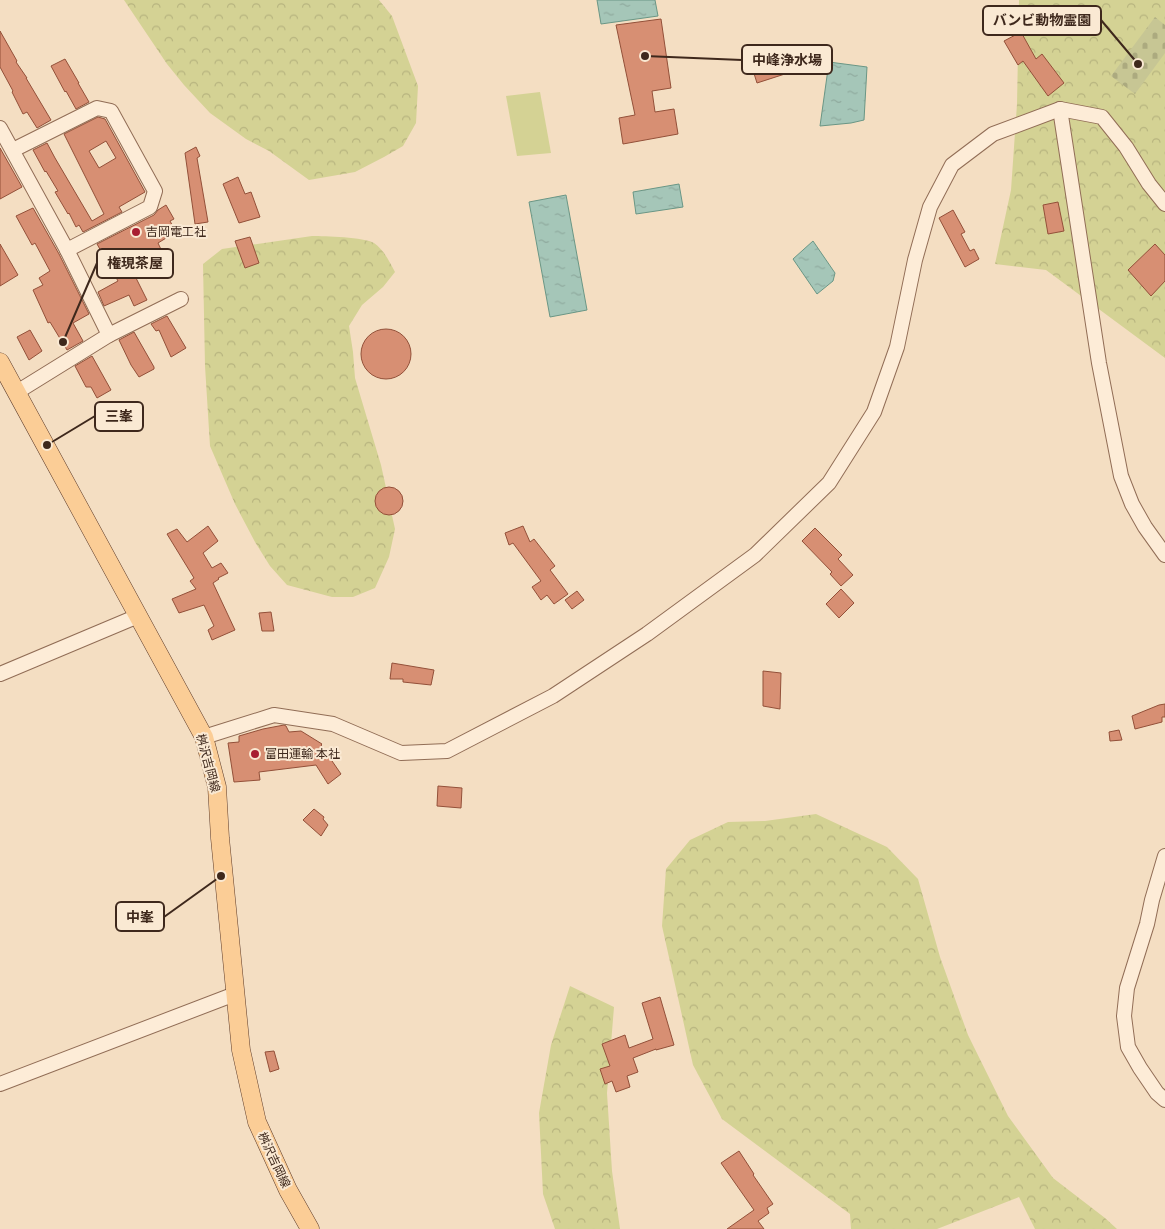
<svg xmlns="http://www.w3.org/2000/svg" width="1165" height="1229" viewBox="0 0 1165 1229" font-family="'PT Serif','Noto Sans JP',serif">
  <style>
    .forest { fill: url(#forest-crowns) }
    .cemetery { fill: url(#cemetery-stones) }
    .pitch { fill: #d4d294 }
    .water { fill: url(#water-ripples); stroke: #6a9685 }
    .building { fill: #d78f73; stroke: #935039; fill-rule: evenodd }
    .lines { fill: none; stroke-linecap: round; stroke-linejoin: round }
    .minor-casing { stroke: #916d56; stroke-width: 16 }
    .major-casing { stroke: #5e3c2b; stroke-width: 19 }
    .minor { stroke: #fdecd7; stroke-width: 14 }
    .major { stroke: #fbcd96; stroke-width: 18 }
    .poi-dot { fill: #a81e32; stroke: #fae9d3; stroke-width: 2 }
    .labels { text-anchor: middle; stroke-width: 4; stroke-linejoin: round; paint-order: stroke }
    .poi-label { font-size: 12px; fill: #3e281c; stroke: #fae9d3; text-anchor: start }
    .street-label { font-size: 12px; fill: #3e281c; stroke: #fae9d3 }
    .leader { fill: none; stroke: #3e281c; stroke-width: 2 }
    .callout-dot { fill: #3e281c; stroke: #fae9d3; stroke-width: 2 }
    .callout { fill: #fae9d3; stroke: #3e281c; stroke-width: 2 }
    .callout-label { font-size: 14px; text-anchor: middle; font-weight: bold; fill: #3e281c }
  </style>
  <defs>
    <pattern id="forest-crowns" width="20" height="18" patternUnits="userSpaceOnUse" patternTransform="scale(1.25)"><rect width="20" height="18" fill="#d4d294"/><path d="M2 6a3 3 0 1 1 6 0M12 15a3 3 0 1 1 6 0" fill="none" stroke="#b7b47f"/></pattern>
    <pattern id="cemetery-stones" width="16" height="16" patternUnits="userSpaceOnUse" patternTransform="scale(1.25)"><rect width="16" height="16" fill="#c7c694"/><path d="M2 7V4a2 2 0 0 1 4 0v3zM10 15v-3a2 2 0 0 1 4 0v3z" fill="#acaa7f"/></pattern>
    <pattern id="water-ripples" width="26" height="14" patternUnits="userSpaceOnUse" patternTransform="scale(1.25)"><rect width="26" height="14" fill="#a5c6b8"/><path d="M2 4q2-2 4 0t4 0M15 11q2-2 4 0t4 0" fill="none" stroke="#8faa9e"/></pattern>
  </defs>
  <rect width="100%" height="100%" fill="#f4dec2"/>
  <g class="forest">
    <path d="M124,0h255l13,16 26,70 -2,37 -13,23 -19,11 -29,15 -46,8 -40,-29 -23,-12 -36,-26 -26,-28 -17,-21z"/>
    <path d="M1019,0h146v358l-119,-88 -51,-6 16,-74 6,-86z"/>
    <path d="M312,236c13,0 52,1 62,7 10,7 15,18 21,29l-12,15 -21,18 -13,21 4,26 2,26 26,87 14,64 -6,28 -14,31 -22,9h-21l-45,-12 -17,-19 -15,-24 -20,-38 -25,-58 -5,-80 -2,-102 19,-15z"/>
    <path d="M816,814l71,33 31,32 22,78 28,78 40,81 45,62 52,40 12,11h-82l-16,-32 -82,32h-86l-1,-15 -128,-95 -29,-54 -31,-139 4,-57 24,-29 38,-18 37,-1z"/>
    <path d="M570,986l44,21 -7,86 5,78 8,58h-65l-12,-35 -4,-81 12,-68z"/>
  </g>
  <path class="cemetery" d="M1155,17l10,8v28l-30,41 -24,-18z"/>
  <path class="pitch" d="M540,92l11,61 -34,3 -11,-60z"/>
  <g class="water">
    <path d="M597,0h58l3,16 -57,8z"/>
    <path d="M829,62l38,5 -3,53 -13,3 -31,3z"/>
    <path d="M679,184l4,23 -47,7 -3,-22z"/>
    <path d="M566,195l21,115 -37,7 -21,-115z"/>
    <path d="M813,241l22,32 -2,8 -16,13 -24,-35z"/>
  </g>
  <g class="building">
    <path d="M661,19l10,69 -19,3 3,21 19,-3 4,25 -55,10 -4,-26 16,-3 -19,-90z"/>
    <path d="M0,31l17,30 -1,1 11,16h-1l25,42 -14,8 -10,-16 -4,2 -11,-22 1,-1 -13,-24z"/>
    <path d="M1021,32l15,27 6,-5 22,29 -16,13 -25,-35 -5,4 -14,-24z"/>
    <path d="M783,51l8,21 -34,11 -6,-19z"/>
    <path d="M65,59l14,24h-1l11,19 -13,7 -10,-18 -1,1 -14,-26z"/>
    <path d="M98,117l7,2 40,73 -26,15 3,5 -39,20 -4,-7 -3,2 -7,-14 -1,1 -13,-22 3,-1 -12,-20 -1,1 -12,-22 14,-7 8,15 37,63 12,-7 -40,-80zM106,141l10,17 -17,10 -10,-17z"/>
    <path d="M196,147l4,9 -3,2 11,64 -13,2 -10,-71z"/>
    <path d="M0,148l22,39 -22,12z"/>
    <path d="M238,177l7,17 6,-2 9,25 -21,6 -16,-39z"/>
    <path d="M1058,202l6,29 -16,3 -5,-29z"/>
    <path d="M166,205l8,14 -4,2 6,11 -18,11 7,15 -31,16 13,26 -13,6 -5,-11 -25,11 -6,-14 20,-11 -21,-37 57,-29 4,-5z"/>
    <path d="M33,208l26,46 30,60 -16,9 10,18 -16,9 -17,-28 -2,1 -15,-33 10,-5 -4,-7 11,-7 -15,-28 -3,2 -16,-29z"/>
    <path d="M953,210l12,22 -4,2 9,17 4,-2 5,10 -14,8 -26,-49z"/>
    <path d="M250,237l9,26 -14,5 -10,-27z"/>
    <path d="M0,244l18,31 -18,11z"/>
    <path d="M1155,244l10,11v26l-14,15 -23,-26z"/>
    <path d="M167,316l19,32 -15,9 -12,-27 -3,1 -5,-7z"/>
    <circle cx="386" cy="354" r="25"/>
    <path d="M30,330l12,21 -13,9 -12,-23z"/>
    <path d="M134,332l20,35v2l-15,8 -8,-12 -12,-25z"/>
    <path d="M92,356l19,34 -14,8 -6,-11h-5l-11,-21z"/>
    <circle cx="389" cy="501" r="14"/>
    <path d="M208,526l10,15 -15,12 9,15 9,-5 7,10 -10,5 1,1 -6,4 22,47 -23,10 -4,-10 6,-4 -10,-21 -25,8 -7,-14 24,-10 -6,-8 4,-3 -27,-44 10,-5 10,13z"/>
    <path d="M523,526l7,16 4,-3 21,27 -5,4 18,24 -14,10 -7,-9 -6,5 -9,-13 9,-6 -28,-38 -4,2 -4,-12z"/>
    <path d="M815,528l27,27 -4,4 15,16 -12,11 -11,-12 2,-2 -30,-31z"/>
    <path d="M841,589l13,14 -15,15 -13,-14z"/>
    <path d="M577,591l7,9 -12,9 -7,-9z"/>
    <path d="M271,612l3,19h-12l-3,-18z"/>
    <path d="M392,663l42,7 -3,15 -28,-3v-3h-13z"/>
    <path d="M763,671l18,2 -1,36 -17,-3z"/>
    <path d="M1165,704v13h-3v5l-27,7 -3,-13 27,-11z"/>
    <path d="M284,725l2,1 3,6 12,-1 21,13 -1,1 20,29 -13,10 -12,-19 -57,7 1,8 -26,2 -6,-39 11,-1v-6l24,-7z"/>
    <path d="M1119,730l3,10 -12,1 -1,-9z"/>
    <path d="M438,786l24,2 -1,20 -24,-2z"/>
    <path d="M314,809l10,8 -1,2 5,6 -7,11 -18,-16z"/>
    <path d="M660,997l14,48 -18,5v-1l-23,9 5,14 -11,4 3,11 -14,5 -4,-11 -7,3 -5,-15 10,-3 -8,-22 23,-9 4,13 24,-9 -11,-36z"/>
    <path d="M274,1051l5,18 -9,3 -5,-20z"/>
    <path d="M739,1151l15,23 -1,1 20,29 -6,4 2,5 -11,8 6,8h-37l27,-19 -33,-47z"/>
  </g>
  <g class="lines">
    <defs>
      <g id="minor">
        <path d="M1060,109l39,254 22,113 11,28 13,23 20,28"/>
        <path d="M0,128l67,122 42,85"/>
        <path d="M13,150l84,-42 14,3 44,80 -5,16 -83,43"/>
        <path d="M17,392l92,-57 72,-36"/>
        <path d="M0,674l138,-58"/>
        <path d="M204,737l70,-22 59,9 68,29 46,-2 106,-55 94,-62 108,-79 74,-72 45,-71 23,-65 18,-87 15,-53 22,-42 41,-31 67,-25 42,8 24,30 23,37 16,20"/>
        <path d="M1165,856l-13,44 -5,24 -20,64 -3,28 4,31 12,21 17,25 8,7"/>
        <path d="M0,1084l235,-90"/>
      </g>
      <path id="major" d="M0,362l204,375 13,50 3,51 21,212 16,72 31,68 22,39"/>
    </defs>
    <use href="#minor" class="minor-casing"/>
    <use href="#major" class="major-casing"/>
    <use href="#minor" class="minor"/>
    <use href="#major" class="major"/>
  </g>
  <g class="poi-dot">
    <circle cx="136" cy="232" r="5"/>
    <circle cx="255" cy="754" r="5"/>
  </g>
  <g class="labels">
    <g class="poi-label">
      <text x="146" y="236">吉岡電工社</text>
      <text x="265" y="758">富田運輸 本社</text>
    </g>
    <g class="street-label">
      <text transform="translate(208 763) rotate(75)" y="4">桝沢吉岡線</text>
      <text transform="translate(274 1160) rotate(65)" y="4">桝沢吉岡線</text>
    </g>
  </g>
  <path class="leader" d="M1138 64L1101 20M645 56L742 60M63 342L97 263M47 445L95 416M221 876L164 917"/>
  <g class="callout-dot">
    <circle cx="1138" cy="64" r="5"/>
    <circle cx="645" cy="56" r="5"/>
    <circle cx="63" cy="342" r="5"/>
    <circle cx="47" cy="445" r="5"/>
    <circle cx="221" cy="876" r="5"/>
  </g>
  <g class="callout">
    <rect x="983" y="6" width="118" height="29" rx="5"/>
    <rect x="742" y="45" width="90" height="29" rx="5"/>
    <rect x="97" y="249" width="76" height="29" rx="5"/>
    <rect x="95" y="402" width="48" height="29" rx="5"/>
    <rect x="116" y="902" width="48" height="29" rx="5"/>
  </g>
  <g class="callout-label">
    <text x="1042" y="25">バンビ動物霊園</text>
    <text x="787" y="65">中峰浄水場</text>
    <text x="135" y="268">権現茶屋</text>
    <text x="119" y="421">三峯</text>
    <text x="140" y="922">中峯</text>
  </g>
</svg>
